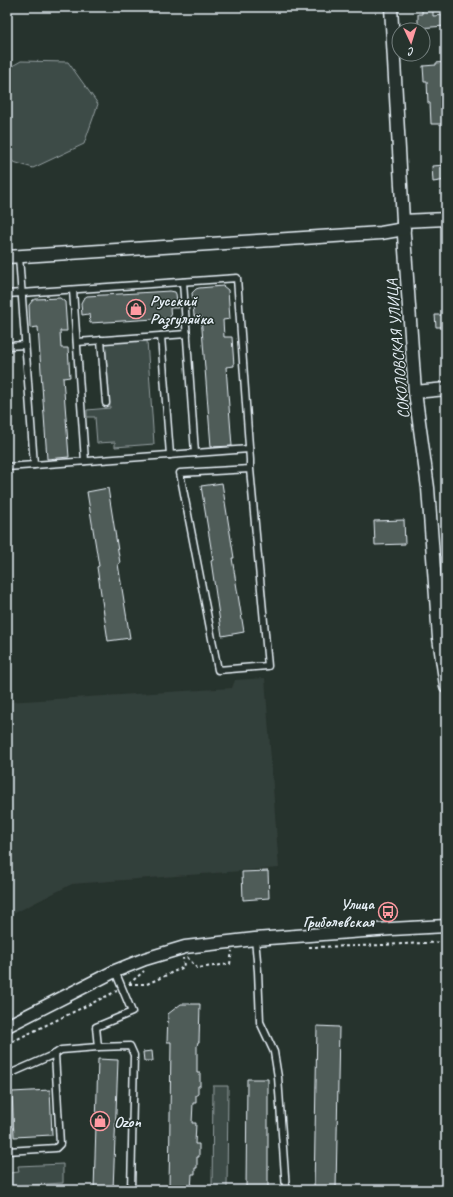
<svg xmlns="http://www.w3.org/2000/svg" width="453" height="1197" viewBox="0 0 453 1197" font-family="Caveat,sans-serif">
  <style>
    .built { fill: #333f3a }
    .green { fill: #3e4b47; stroke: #939ea0 }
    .building { fill: #505c59; stroke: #e8f1f8 }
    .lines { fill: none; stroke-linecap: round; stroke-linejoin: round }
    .service-casing { stroke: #e8f1f8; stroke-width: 9 }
    .minor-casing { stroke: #e8f1f8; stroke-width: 15 }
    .path { stroke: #e8f1f8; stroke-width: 2; stroke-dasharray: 3 3; stroke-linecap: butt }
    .service { stroke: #26332d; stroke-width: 6 }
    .minor { stroke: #26332d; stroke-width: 12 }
    .labels { text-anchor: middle; stroke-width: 3; stroke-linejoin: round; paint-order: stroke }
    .poi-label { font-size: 16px; font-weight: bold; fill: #e8f1f8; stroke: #26332d; text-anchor: start }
    .street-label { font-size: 16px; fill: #e8f1f8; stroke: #26332d }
  </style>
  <rect width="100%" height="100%" fill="#26332d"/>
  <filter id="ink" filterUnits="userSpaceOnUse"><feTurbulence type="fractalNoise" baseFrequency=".025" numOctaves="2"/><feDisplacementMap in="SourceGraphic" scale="8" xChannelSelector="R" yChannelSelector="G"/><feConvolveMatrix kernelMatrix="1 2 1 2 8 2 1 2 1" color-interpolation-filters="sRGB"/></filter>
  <g filter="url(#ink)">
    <path class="built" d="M265,678l14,190 -207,16 -65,33v-215l225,-14 3,-8z"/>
    <g class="green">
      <path d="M21,61l47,1 30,42 -14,40 -51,24 -26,-8v-91z"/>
      <path d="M147,340l7,104 -39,3v-5l-18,1 -2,-26h-8v-7l23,-2 -5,-65z"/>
      <path d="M213,1086h15l-1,104h-15z"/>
      <path d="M63,1164v19l-52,3 -1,-13 9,-1 -1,-6z"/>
    </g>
    <g class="building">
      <path d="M422,8h11v8l13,-1v11l-28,2v-14h4z"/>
      <path d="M446,62v8h-2l1,19h1v13h-3l1,22h-13l-1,-21h-2l-1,-22h-3l-1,-15 13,-1v-2z"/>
      <path d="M446,165v15l-13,2 -1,-16z"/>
      <path d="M223,286l5,4 2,29 -7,1 1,17h8l2,29 -8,1 6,79 -21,1 -10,-131h-7l-2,-23 4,-4 3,-1z"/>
      <path d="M170,291l5,1 1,2 2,14h-8l1,10 -81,5 -1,-9 -7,1 -1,-12 2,-4 4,-3z"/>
      <path d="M60,298l5,4 2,29h-7l1,17h7l2,29 -7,1 6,79 -22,2 -9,-132 -8,1 -1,-23 4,-5 3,-1z"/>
      <path d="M435,315h11v12h-10z"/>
      <path d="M222,483l12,75h-2l12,74 -22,4 -11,-75 2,-1 -12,-74z"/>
      <path d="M108,488l12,75 -2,1 12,74 -22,3 -11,-74 2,-1 -12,-74z"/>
      <path d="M404,520l1,24 -30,1 -1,-24z"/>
      <path d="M268,871l1,27 -26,2 -1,-28z"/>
      <path d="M181,1004h19l-1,38h-1l-1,4v27h3v13h-2v9h-2v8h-3l-1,20h4l-1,21h4v13h-2v11h-2v6h-3l-1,16h-22l2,-148h-4l1,-28z"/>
      <path d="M317,1026l22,1 -3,163h-22z"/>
      <path d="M152,1051l1,10h-9l-1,-9z"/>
      <path d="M98,1059l20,1 -5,130h-19z"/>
      <path d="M247,1079h21v111h-22z"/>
      <path d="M50,1090l2,45 -38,2 -2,-45z"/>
    </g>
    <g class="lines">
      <defs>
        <g id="service">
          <path d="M183,282l12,171"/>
          <path d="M73,290l12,171"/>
          <path d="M7,294l230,-16 13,182v9l18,197 -50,4 -38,-197 70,-4"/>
          <path d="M161,336l9,119"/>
          <path d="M101,340l5,63"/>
          <path d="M77,342l110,-8"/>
          <path d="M7,346l18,-1"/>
          <path d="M34,465l215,-16"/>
          <path d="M7,467l27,-2 -15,-209"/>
          <path d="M255,939l3,32 2,51 14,30 4,25 8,113"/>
          <path d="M115,971l17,41 -36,15 2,20 32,-1 4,9 -3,135"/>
          <path d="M55,1054l6,-4 37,-3"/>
          <path d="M7,1075l48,-21 5,90 -4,4 -49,3"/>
        </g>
        <g id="minor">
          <path d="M391,7l12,214 12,171 13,96 11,150 7,48"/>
          <path d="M403,221l43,-2"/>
          <path d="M7,257l374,-24 23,-4"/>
          <path d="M415,392l31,-3"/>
          <path d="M7,1026l108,-55 30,-12 40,-12 70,-8 136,-10 55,-3"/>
        </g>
      </defs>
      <use href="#service" class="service-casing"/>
      <use href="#minor" class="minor-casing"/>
      <g class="path">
        <path d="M309,947l51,-1 86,-4"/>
        <path d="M187,957l10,11 33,-4 2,-13"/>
        <path d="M129,984l15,-13"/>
        <path d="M129,984h18l37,-17 -1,-9"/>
        <path d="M7,1044l110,-53"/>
      </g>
      <use href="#service" class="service"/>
      <use href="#minor" class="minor"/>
    </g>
  </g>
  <defs>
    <symbol id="shop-ring" viewBox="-11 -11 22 22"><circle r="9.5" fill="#26332d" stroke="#ff9aa2" stroke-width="1.5"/><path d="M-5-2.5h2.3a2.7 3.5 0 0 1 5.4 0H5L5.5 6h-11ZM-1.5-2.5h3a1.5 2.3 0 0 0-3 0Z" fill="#ff9aa2"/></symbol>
    <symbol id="bus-ring" viewBox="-11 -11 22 22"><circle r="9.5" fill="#26332d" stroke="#ff9aa2" stroke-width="1.5"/><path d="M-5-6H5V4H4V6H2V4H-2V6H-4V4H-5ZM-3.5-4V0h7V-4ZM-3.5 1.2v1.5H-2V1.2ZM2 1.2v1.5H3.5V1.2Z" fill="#ff9aa2"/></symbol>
  </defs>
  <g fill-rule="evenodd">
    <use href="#shop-ring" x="125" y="298" width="22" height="22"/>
    <use href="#bus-ring" x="377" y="901" width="22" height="22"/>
    <use href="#shop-ring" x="89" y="1110" width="22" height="22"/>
  </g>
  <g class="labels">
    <g class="poi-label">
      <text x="150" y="306">Русский<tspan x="150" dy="18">Разгуляйка</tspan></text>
      <text x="374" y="909" text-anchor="end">Улица<tspan x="374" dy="18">Гриболевская</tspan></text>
      <text x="114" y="1127">Ozon</text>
    </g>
    <g class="street-label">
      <text transform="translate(397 349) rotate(-95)" y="6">СОКОЛОВСКАЯ УЛИЦА</text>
    </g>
  </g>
  <rect width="453" height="1197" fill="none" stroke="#26332d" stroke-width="24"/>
  <rect x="12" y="12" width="429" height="1173" fill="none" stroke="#e8f1f8" stroke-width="1.5" filter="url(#ink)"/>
  <g transform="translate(411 42) rotate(176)"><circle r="19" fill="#26332d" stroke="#747f7e"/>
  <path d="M0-3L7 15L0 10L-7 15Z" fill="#ff9aa2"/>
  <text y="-6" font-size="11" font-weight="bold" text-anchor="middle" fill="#e8f1f8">С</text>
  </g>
</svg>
